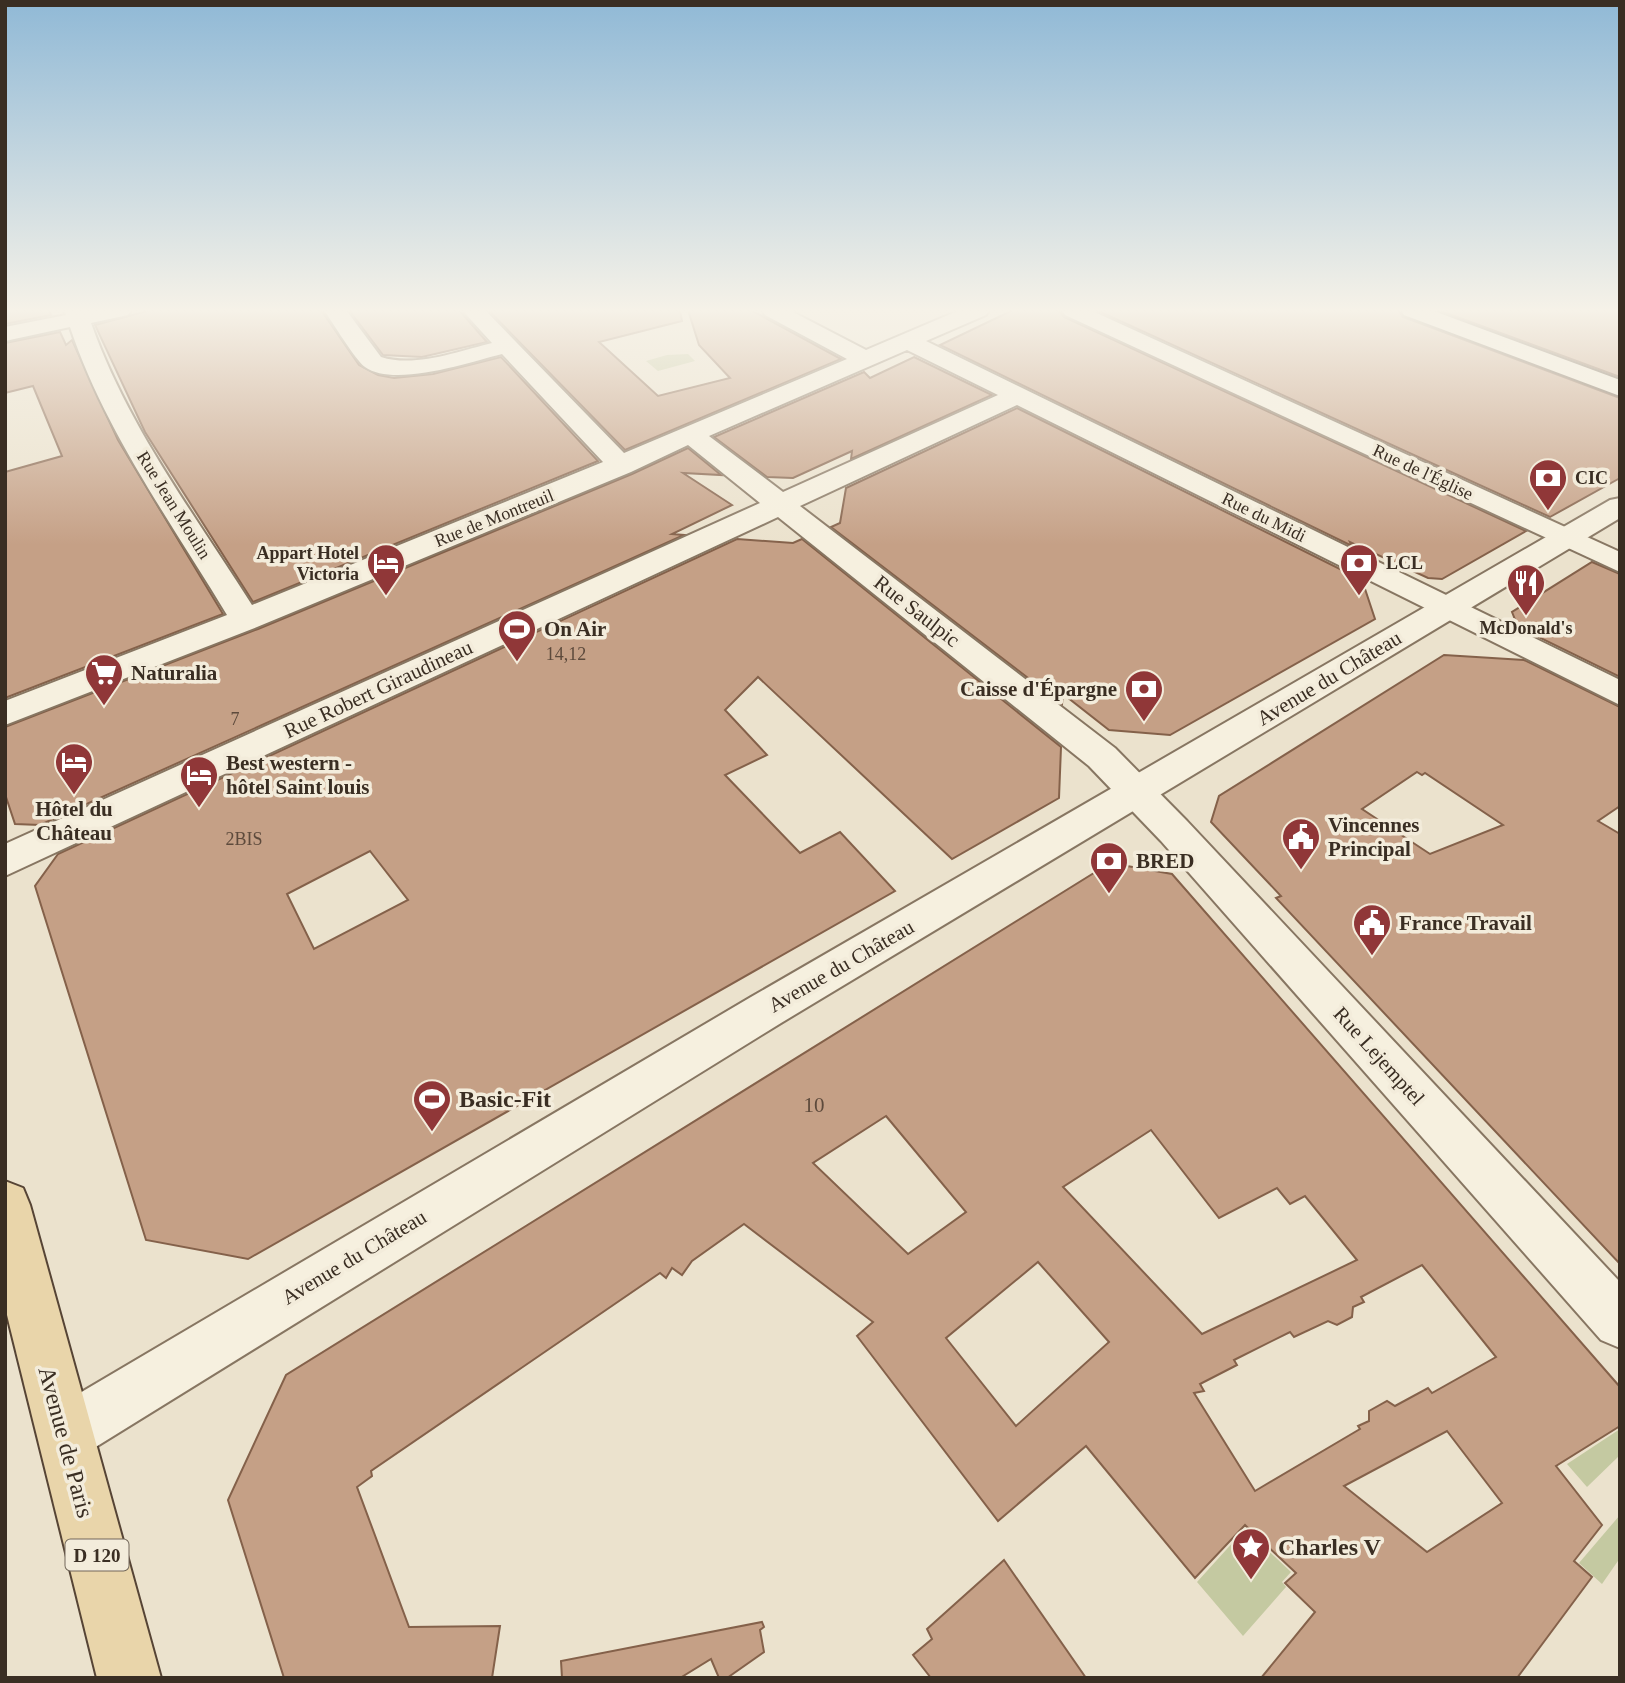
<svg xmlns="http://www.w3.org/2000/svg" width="1625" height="1683" viewBox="0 0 1625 1683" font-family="Georgia,serif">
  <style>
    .green { fill: #c4c9a1 }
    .building { fill: #c5a086; stroke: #84614a; stroke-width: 2; fill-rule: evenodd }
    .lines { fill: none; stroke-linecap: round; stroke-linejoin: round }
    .minor-casing { stroke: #877662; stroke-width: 4 }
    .tertiary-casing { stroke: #877662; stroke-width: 4 }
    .secondary-casing { stroke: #695745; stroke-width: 4 }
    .primary-casing { stroke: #564435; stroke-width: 4 }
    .minor { fill: #f6f0df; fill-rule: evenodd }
    .tertiary { fill: #f6f0df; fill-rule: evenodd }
    .secondary { fill: #f6f0df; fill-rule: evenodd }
    .primary { fill: #e9d5aa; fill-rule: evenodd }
    .labels { text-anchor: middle; stroke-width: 7; stroke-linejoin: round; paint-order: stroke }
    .far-street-label { font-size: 18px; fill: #3a2e23; stroke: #f3ecdb }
    .far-poi-label { font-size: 18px; font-weight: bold; fill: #3a2e23; stroke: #f3ecdb; text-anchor: start }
    .number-label { font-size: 18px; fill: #5d4a3c }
    .shield { fill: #f3ecdb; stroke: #72675a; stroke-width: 2 }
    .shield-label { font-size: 19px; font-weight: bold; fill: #3a2e23 }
    .street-label { font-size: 21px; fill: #3a2e23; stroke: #f3ecdb }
    .poi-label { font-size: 21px; font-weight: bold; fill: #3a2e23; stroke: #f3ecdb; text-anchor: start }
    .near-number-label { font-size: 21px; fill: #5d4a3c }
    .near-poi-label { font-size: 24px; font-weight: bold; fill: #3a2e23; stroke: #f3ecdb; text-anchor: start }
    .near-street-label { font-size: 24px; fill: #3a2e23; stroke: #f3ecdb }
  </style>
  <rect width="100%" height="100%" fill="#ebe2cd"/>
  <g class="green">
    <path d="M688,354l7,7 -37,10 -12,-10 21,-6z"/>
    <path d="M1620,1429v26l-33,32 -20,-23z"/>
    <path d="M1620,1515v43l-18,26 -23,-21z"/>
    <path d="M1245,1529l46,43 -9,10 4,5 -43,49 -46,-54z"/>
  </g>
  <g class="building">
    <path d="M5,310h44l2,5 -46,9z"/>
    <path d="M151,310h170l38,55 19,10 16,3 39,-4 68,-17 97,104 -345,141 -108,-170 -50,-107z"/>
    <path d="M349,310h110l28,32 -65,15 -39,-2z"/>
    <path d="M488,310h192l2,11 -83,21 59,54 72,-18 -31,-33 -11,-35h63l90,49 -216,91z"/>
    <path d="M1013,310h46l5,7 462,214 -84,48 -14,-1 -78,-36 2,4 -412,-201z"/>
    <path d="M1096,310h302l5,7 217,81v80l-70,39z"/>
    <path d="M1438,310h182v67z"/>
    <path d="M60,332l6,13 6,-5 46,100 105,174 -218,84v-226l57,-16 -29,-70 -28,7v-50z"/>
    <path d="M914,357l78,38 -141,64 1,-8 -59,27 -26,-1 -53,-40 150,-65 6,6z"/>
    <path d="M1017,408l345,172 13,39 -205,116 -61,-5 -46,-36 -1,10 -231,-177 9,-4 6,-35z"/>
    <path d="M688,448l33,27 -38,-2 49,32 -60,29 12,1 -644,290 -25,-1 -10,-30v-67l253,-98 374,-155z"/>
    <path d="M737,539l56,4 9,-4 259,208 -2,51 -107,61 -194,-182 -33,33 42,45 -42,20 75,78 40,-21 55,59 -647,368 -102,-19 -111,-354 23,-32zM370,851l38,49 -94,49 -27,-55z"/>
    <path d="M1592,562l28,12v103l-102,-50 -6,-15z"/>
    <path d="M1444,655l80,5 96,47v99l-22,15 22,13v430l-344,-366 5,-2 -70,-74 8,-26zM1417,772l5,3 3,-2 78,52 -73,29 -68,-45z"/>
    <path d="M1110,863l62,11 448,513v39l-64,40 46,59 -28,36 18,16 -75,101h-256l54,-66 -30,-29 11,-10 -51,-48 -50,53 -109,-132 -88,75 -141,-185 16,-14 -129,-98 -52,37 -10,14 -10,-7 -6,10 -6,-5 -289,198 1,5 -15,11 52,140 91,-1 -8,52h-208l-56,-178 58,-125zM886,1116l80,96 -58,42 -95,-91zM1151,1130l68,88 58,-30 13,16 15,-8 52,64 -155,74 -139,-147zM1038,1262l71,80 -93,84 -70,-88zM1422,1265l74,92 -64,36 -4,-5 -33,18 -8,-5 -18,10v10l-11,5 2,3 -105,62 -61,-98 10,-2 -4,-7 37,-19 -3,-5 56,-28 4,5 34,-16 9,4 15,-8 1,-10 11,-5 -3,-5zM1447,1431l55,72 -75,49 -83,-66z"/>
    <path d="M1004,1560l82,118h-155l-18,-23 19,-16 -5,-10z"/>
    <path d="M762,1622l2,5 -4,3 4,22 -37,26h-8l-8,-19 -31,19h-118l-1,-17z"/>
  </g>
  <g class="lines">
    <defs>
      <g id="minor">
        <path d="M64,310h67l-3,5 -37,8c36,102 103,191 161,282l351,-143 -101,-108c-32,8 -108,34 -137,13 -9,-6 -34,-47 -41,-57h22l35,47c34,11 78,-6 111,-14l-30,-33h23l139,143 223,-94 -82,-44 -3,-5h27l77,40 94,-40h29l-3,5 -60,26 694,339v25l-603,-300 -217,101 315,242 72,73 433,461v66l-19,-8 -440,-499 -72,-75 -311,-249 -773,359v-32l755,-341 -72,-58 -57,27 -374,155 -252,98v-24l222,-86c-56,-93 -123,-185 -157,-288l-65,14v-14l61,-12zM907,350l91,45 -215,97 -74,-56z"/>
        <path d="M1062,310h28l530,242v20l-555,-257z"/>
      </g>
      <path id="tertiary" d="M1620,498v20l-839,505 -695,430 -20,8 -20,-8 -8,-20 8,-20 705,-416 859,-497z"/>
      <path id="secondary" d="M1401,310h30l189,70v16l-216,-81z"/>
      <path id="primary" d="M5,1181l18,7 7,17 131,473h-64l-92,-371z"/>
    </defs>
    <use href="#minor" class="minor-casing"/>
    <use href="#tertiary" class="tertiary-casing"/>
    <use href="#secondary" class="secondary-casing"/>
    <use href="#primary" class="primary-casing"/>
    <use href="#minor" class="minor"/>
    <use href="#tertiary" class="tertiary"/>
    <use href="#secondary" class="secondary"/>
    <use href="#primary" class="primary"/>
  </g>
  <linearGradient id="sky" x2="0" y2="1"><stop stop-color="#90b9d6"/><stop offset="0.57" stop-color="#f6f2e8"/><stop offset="1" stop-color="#f6f2e8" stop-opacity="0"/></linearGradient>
  <rect width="1625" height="545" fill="url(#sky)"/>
  <defs>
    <symbol id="bank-pin" viewBox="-11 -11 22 30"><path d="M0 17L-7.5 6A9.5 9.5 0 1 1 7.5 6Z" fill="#903738" stroke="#f3ecdb"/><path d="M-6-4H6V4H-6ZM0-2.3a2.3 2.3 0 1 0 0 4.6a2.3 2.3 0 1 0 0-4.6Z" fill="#fff"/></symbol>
    <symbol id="hotel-pin" viewBox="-11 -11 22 30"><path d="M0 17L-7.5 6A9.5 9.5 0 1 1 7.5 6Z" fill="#903738" stroke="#f3ecdb"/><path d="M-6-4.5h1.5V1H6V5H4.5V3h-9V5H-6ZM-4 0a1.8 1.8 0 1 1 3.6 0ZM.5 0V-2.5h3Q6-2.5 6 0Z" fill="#fff"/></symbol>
    <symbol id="restaurant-pin" viewBox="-11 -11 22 30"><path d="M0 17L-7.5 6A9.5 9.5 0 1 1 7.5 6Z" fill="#903738" stroke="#f3ecdb"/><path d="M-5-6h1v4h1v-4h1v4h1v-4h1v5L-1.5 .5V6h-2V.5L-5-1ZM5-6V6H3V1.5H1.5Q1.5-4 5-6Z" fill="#fff"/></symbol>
    <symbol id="stadium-pin" viewBox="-11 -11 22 30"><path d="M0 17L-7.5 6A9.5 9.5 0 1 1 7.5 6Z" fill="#903738" stroke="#f3ecdb"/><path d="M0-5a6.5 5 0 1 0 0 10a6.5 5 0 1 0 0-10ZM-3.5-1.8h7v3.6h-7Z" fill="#fff"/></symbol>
    <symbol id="supermarket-pin" viewBox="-11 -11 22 30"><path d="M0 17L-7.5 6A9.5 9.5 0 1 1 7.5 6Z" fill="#903738" stroke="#f3ecdb"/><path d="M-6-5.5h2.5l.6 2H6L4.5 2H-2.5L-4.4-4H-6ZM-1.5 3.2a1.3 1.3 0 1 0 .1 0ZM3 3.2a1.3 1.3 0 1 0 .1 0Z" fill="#fff"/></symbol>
    <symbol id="civic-pin" viewBox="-11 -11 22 30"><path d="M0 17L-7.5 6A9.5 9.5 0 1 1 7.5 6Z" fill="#903738" stroke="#f3ecdb"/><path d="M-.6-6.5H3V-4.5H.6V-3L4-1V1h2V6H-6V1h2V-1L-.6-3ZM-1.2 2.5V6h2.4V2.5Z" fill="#fff"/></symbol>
    <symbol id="sight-pin" viewBox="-11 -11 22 30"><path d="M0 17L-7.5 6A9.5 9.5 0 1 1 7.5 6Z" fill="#903738" stroke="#f3ecdb"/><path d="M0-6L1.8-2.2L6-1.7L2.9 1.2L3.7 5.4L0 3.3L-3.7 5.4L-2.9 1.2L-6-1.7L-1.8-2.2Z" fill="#fff"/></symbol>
  </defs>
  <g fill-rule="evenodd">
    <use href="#bank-pin" x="1526" y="456" width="44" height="60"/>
    <use href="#hotel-pin" x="364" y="541" width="44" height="60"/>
    <use href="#bank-pin" x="1337" y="541" width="44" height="60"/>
    <use href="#restaurant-pin" x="1504" y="561" width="44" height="60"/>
    <use href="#stadium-pin" x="495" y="607" width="44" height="60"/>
    <use href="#supermarket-pin" x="82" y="651" width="44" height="60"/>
    <use href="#bank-pin" x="1122" y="667" width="44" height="60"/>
    <use href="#hotel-pin" x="52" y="740" width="44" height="60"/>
    <use href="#hotel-pin" x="177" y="753" width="44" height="60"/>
    <use href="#civic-pin" x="1279" y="815" width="44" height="60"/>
    <use href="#bank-pin" x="1087" y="839" width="44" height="60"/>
    <use href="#civic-pin" x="1350" y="901" width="44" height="60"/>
    <use href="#stadium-pin" x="410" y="1077" width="44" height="60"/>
    <use href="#sight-pin" x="1229" y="1525" width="44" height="60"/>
  </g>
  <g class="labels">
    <g class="far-street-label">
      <text transform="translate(1423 472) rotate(25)" y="6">Rue de l'Église</text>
      <text transform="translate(174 505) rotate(58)" y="6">Rue Jean Moulin</text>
      <text transform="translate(1264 517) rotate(26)" y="6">Rue du Midi</text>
      <text transform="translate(494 518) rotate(-22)" y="6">Rue de Montreuil</text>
    </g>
    <g class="far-poi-label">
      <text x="1575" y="484">CIC</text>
      <text x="359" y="559" text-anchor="end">Appart Hotel<tspan x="359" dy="21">Victoria</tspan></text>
      <text x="1386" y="569">LCL</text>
      <text x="1526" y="634" text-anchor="middle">McDonald's</text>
    </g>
    <g class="number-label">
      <text x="566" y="660">14,12</text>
      <text x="235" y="725">7</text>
      <text x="244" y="845">2BIS</text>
    </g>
    <rect class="shield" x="65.5" y="1539.5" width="63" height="31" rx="5"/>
    <g class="shield-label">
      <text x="97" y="1562">D 120</text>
    </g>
    <g class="street-label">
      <text transform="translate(917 611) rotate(38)" y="7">Rue Saulpic</text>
      <text transform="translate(1329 678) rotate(-31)" y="7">Avenue du Château</text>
      <text transform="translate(378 689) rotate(-25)" y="7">Rue Robert Giraudineau</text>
      <text transform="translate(841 966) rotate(-30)" y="7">Avenue du Château</text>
      <text transform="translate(1379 1056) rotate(48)" y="7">Rue Lejemptel</text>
      <text transform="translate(354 1257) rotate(-31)" y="7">Avenue du Château</text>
    </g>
    <g class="poi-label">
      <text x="544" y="636">On Air</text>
      <text x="131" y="680">Naturalia</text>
      <text x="1117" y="696" text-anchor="end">Caisse d'Épargne</text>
      <text x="226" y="770">Best western -<tspan x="226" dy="24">hôtel Saint louis</tspan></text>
      <text x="74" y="816" text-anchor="middle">Hôtel du<tspan x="74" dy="24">Château</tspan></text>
      <text x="1328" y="832">Vincennes<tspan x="1328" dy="24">Principal</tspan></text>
      <text x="1136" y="868">BRED</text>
      <text x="1399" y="930">France Travail</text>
    </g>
    <g class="near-number-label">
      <text x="814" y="1112">10</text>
    </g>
    <g class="near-poi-label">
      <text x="459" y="1107">Basic-Fit</text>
      <text x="1278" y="1555">Charles V</text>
    </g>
    <g class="near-street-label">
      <text transform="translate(66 1442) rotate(75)" y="8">Avenue de Paris</text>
    </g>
  </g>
  <rect width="1625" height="1683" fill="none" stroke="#3a2e23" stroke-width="14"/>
</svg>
